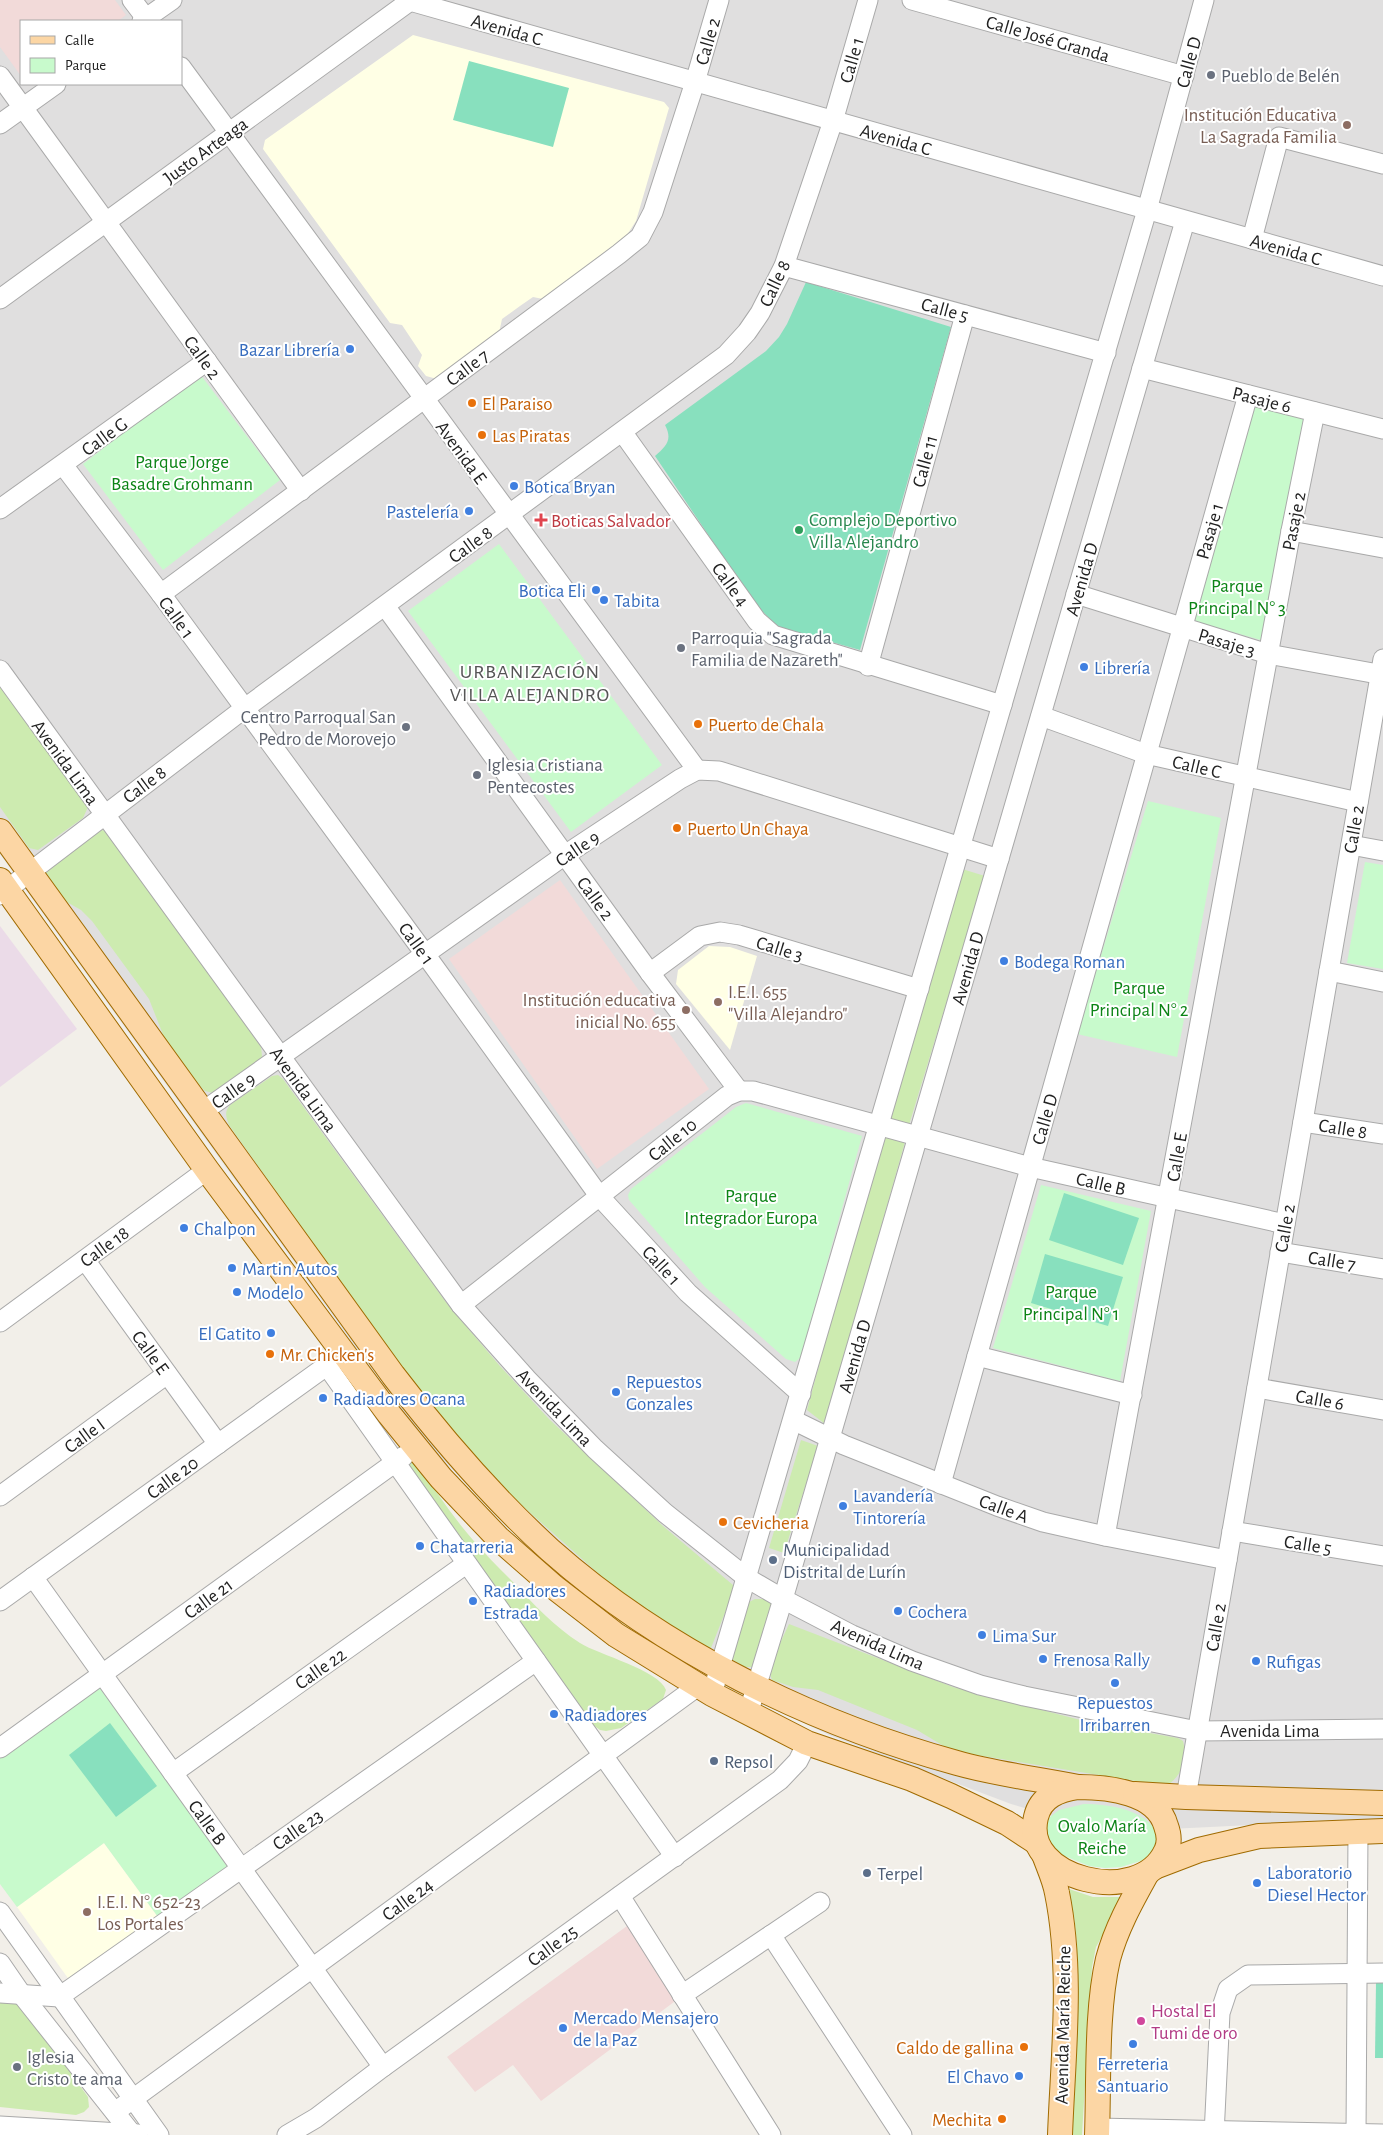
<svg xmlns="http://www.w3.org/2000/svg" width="1383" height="2135" viewBox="0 0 1383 2135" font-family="'Alegreya Sans',sans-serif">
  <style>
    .residential { fill: #e0dfdf; fill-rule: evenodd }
    .commercial { fill: #f2dad9 }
    .industrial { fill: #ebdbe8 }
    .education { fill: #ffffe5 }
    .grass { fill: #cdebb0 }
    .park { fill: #c8facc }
    .pitch { fill: #88e0be }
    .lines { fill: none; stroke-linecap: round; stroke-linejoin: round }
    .minor-casing { stroke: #a9a9a9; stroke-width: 21 }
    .major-casing { stroke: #a06b00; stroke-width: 26 }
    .minor { stroke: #fff; stroke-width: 19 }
    .major { stroke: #fcd6a4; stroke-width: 24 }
    .worship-dot { fill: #6b7280; stroke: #fff; stroke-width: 2 }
    .education-dot { fill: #8d6e63; stroke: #fff; stroke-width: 2 }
    .shop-dot { fill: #3f7fe0; stroke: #fff; stroke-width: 2 }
    .food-dot { fill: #e8710a; stroke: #fff; stroke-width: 2 }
    .health-dot { fill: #e0444e; stroke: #fff; stroke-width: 2 }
    .leisure-dot { fill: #2e9e5b; stroke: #fff; stroke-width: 2 }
    .service-dot { fill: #5c6f8a; stroke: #fff; stroke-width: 2 }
    .hotel-dot { fill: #d1479c; stroke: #fff; stroke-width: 2 }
    .labels { text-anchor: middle; stroke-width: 4; stroke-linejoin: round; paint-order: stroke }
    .street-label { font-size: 19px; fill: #222; stroke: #fff }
    .worship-label { font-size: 19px; fill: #5b616d; stroke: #fff; text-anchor: start }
    .education-label { font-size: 19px; fill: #785e54; stroke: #fff; text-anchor: end }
    .shop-label { font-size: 19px; fill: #366cbe; stroke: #fff; text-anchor: start }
    .food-label { font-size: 19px; fill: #c56008; stroke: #fff; text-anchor: start }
    .park-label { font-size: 19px; fill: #0c8416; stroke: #fff }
    .leisure-label { font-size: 19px; fill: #27864d; stroke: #fff; text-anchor: start }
    .health-label { font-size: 19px; fill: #be3a42; stroke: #fff; text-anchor: start }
    .service-label { font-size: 19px; fill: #4e5e75; stroke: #fff; text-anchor: start }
    .hotel-label { font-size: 19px; fill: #b23c85; stroke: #fff; text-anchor: start }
    .neighbourhood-label { font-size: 20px; letter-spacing: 1px; fill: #555; stroke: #fff }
  </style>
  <rect width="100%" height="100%" fill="#f2efe9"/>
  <path class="residential" d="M0,0h1383v1821l-27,-1 -249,12 -96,-28 -182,-69 -96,-46 -109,-67 -88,-66 -117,-121 -419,-581zM21,21h160v63h-160z"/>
  <g class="commercial">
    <path d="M0,0h115l11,15 -8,6h-97v55l-21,-29z"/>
    <path d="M560,880l149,209 -112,80 -148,-210z"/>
    <path d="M627,1926l51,73 -137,102 -28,-36 -38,27 -28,-35z"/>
  </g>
  <path class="industrial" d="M0,926l77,103 -77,58z"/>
  <g class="education">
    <path d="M413,35l251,67 5,6 -33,113 -13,20 -80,58 -10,-2 -13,9 -18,13 -3,14 -62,46 -11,-3 -8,-10 4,-11 -20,-30 -12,-2 -127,-174 2,-9z"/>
    <path d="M709,946l21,1 27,9 -27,94 -54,-66 2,-14z"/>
    <path d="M104,1843l54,74 -88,64 -53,-74z"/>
  </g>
  <g class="grass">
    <path d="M0,683l88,124 -5,11 -45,32 -9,-2 -29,-41z"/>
    <path d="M99,829l9,3 153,215 1,9 -3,6 -46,31 -8,-2 -5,-5 -36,-49 -15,-38 -57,-78 -11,-11 -16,-9 -19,-28 2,-7z"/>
    <path d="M962,869l23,7 -76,249 -23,-7z"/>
    <path d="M278,1075l5,4 165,226 51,60 50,54 114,107 70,59 1,5 -23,58h-6l-87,-57 -129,-115 -53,-60 -207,-291c-3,-8 -5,-13 1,-20l42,-29z"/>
    <path d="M881,1135l24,7 -80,282 -18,-14z"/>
    <path d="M801,1440l17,6 -34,107 -15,-5z"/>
    <path d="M415,1460c18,27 36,55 58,80 13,15 26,28 40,42 20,22 42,45 67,61 19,12 79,27 86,47l-3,9 -42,29 -15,3 -6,-1 -7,-5 -187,-259z"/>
    <path d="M755,1599h9l8,5 -14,57 -6,6h-7l-12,-7v-5l16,-53z"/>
    <path d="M789,1624l164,63 139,36 86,15 5,3c5,19 -1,35 -17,45l-214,-35 -35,-21 -99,-40 -25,-3 -21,-7 -4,-11z"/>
    <path d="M1066,1888l27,9h28l1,4 -26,46 -4,20 -10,168h-15l10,-192 -3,-27z"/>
    <path d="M0,2002h15l11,8 62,87 1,10 -5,5 -8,3 -76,-8z"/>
  </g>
  <g class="park">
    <path d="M200,374l80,106 -117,90 -80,-106z"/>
    <path d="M1252,402l52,17 -40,222 -70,-20z"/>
    <path d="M499,544l163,221 -91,67 -163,-221z"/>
    <path d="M1148,801l73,17 -44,239 -100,-23z"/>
    <path d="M1365,862l18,3v104l-36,-6z"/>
    <path d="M746,1103l116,33 -61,221 -6,5 -9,-3 -81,-72 -76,-87 -1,-5 3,-6 105,-82z"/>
    <path d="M1041,1185l110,26 -31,170 -127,-33z"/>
    <path d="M97,1684l131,182 -70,51 -54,-74 -87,64 -17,-23v-129z"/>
    <path d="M1084,1804c26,0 68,6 75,36l-12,19 -26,8 -16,1 -16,-2 -29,-12 -10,-9 -5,-18 5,-10 9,-7z"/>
  </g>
  <g class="pitch">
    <path d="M469,61l100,27 -16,59 -100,-27z"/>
    <path d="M806,282l145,45 -91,323 -82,-23 -23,-23 -100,-148c11,-10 18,-16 10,-31l101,-74 13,-14 8,-13z"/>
    <path d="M1064,1193l75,25 -16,47 -74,-25z"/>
    <path d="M1045,1254l78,23 -15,49 -77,-23z"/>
    <path d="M110,1723l47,63 -41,31 -47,-62z"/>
    <path d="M1376,1982h7v76h-8z"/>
  </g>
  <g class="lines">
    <defs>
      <g id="minor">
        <path d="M132,0l16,21"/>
        <path d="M912,0l272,76"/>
        <path d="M410,1l973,275"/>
        <path d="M142,21l30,-21"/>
        <path d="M181,67l516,703"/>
        <path d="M0,76l301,415"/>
        <path d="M0,124l56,-40"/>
        <path d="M1252,239l27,-102 104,27"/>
        <path d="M784,266l322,87"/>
        <path d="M0,299l410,-298"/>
        <path d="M1142,368l241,61"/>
        <path d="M623,433l134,188 16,14 229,70"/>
        <path d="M63,465l98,129 264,360 175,243 88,96 113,101"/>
        <path d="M0,509l207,-148"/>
        <path d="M1291,531l92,17"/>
        <path d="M161,594l458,-340 21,-17 13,-25 42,-130 24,-82"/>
        <path d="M1076,594l192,60 115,21"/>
        <path d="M385,606l265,367 89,118"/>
        <path d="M868,666l97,-351"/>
        <path d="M0,670l461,635 66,74 68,70 70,64 82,65 36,21 69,36 60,26 68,24 44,11 173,35 186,-2"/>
        <path d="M1041,716l105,38 212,48"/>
        <path d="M1351,845l32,6"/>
        <path d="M0,895l245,-187 481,-353 21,-23 13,-19 24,-47 49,-145 35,-121"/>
        <path d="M1329,971l54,11"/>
        <path d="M650,973l50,-37 20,-4 19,3 180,54"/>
        <path d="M202,1112l363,-257 115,-76 17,-9 22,1 280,88"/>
        <path d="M1303,1122l80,12"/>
        <path d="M1280,1252l103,17"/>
        <path d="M85,1260l133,184"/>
        <path d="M461,1305l266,-209 12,-5h14l277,76 255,57"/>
        <path d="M0,1322l207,-152"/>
        <path d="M977,1356l155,39"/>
        <path d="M327,1366l348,491"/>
        <path d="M1257,1388l126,22"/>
        <path d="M793,1420l51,25 153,61 46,16 62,14 122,24"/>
        <path d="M941,1484l307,-1089"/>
        <path d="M0,1496l167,-122"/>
        <path d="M1232,1531l151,25"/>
        <path d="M1105,1536l186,-1005 24,-119"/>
        <path d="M33,1577l350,490"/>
        <path d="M0,1601l336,-242"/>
        <path d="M712,1694l435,-1484 57,-210"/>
        <path d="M748,1714l35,-115 402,-1378"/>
        <path d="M0,1748l404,-292"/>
        <path d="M173,1773l293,-209"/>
        <path d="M1186,1797l197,-1138"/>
        <path d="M620,1896l151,239"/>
        <path d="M0,1912l159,223"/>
        <path d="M771,1935l131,200"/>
        <path d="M0,1963l22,32 110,139"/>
        <path d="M0,1993l59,4 477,-336"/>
        <path d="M682,1995l138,-93"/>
        <path d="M115,2112l583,-426"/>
        <path d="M0,2126l138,8"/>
        <path d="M1097,2128l286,6"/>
        <path d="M287,2135l29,-17 67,-51 397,-287 18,-19 9,-18"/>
        <path d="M1214,2135l6,-122 8,-24 20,-14 135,-2"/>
        <path d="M1356,2135l2,-303"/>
      </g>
      <g id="major">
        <path d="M0,831l393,544c48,63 99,122 157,175 114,101 261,173 407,213 39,11 81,16 121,24"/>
        <path d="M0,880l207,290 182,244 52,64 57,60 56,49 62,48 96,59 95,49 105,36 39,17 56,27 29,19"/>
        <path d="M1078,1787c30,0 79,5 88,39 3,8 4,17 0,25 -26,58 -146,28 -130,-34 5,-21 23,-27 42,-30z"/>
        <path d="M1135,1794l51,3 197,6"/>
        <path d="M1045,1857c4,11 10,24 12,36 16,79 6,163 3,242"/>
        <path d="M1157,1866l42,-16 60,-14 124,-5"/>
        <path d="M1097,2135c2,-55 -1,-124 11,-176 8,-30 23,-57 38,-84"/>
      </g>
    </defs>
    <use href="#minor" class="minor-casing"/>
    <use href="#major" class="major-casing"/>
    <use href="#minor" class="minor"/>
    <use href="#major" class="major"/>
  </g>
  <g class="worship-dot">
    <circle cx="1211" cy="75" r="5"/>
    <circle cx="681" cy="648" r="5"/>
    <circle cx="406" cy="727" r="5"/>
    <circle cx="477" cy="775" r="5"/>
    <circle cx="17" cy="2067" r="5"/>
  </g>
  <g class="education-dot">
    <circle cx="1347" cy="125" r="5"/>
    <circle cx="718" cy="1002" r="5"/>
    <circle cx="686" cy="1010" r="5"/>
    <circle cx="87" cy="1912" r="5"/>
  </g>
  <g class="shop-dot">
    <circle cx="350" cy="349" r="5"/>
    <circle cx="514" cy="486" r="5"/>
    <circle cx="469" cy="511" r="5"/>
    <circle cx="596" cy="590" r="5"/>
    <circle cx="604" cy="600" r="5"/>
    <circle cx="1084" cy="667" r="5"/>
    <circle cx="1004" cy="961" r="5"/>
    <circle cx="184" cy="1228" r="5"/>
    <circle cx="232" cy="1268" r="5"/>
    <circle cx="237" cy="1292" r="5"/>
    <circle cx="271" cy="1333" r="5"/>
    <circle cx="616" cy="1392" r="5"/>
    <circle cx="323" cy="1398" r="5"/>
    <circle cx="843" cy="1506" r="5"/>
    <circle cx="420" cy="1546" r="5"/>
    <circle cx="473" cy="1601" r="5"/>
    <circle cx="898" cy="1611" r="5"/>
    <circle cx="982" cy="1635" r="5"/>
    <circle cx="1043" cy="1659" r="5"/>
    <circle cx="1256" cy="1661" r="5"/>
    <circle cx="1115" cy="1683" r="5"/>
    <circle cx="554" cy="1714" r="5"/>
    <circle cx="1257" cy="1883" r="5"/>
    <circle cx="563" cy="2028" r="5"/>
    <circle cx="1133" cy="2044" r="5"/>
    <circle cx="1019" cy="2076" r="5"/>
  </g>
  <g class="food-dot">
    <circle cx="472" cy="403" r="5"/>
    <circle cx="482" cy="435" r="5"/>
    <circle cx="698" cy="724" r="5"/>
    <circle cx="677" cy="828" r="5"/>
    <circle cx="270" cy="1354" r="5"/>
    <circle cx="723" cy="1522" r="5"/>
    <circle cx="1024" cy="2047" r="5"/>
    <circle cx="1002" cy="2119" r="5"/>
  </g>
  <path class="health-dot" d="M538.5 512.5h5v5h5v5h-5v5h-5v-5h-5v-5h5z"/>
  <circle class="leisure-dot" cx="799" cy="530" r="5"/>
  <g class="service-dot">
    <circle cx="773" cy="1560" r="5"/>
    <circle cx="714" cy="1761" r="5"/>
    <circle cx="867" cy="1873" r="5"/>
  </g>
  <circle class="hotel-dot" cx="1141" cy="2021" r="5"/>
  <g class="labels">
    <g class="street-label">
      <text transform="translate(507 29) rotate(16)" y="7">Avenida C</text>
      <text transform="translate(1048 38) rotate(16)" y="7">Calle José Granda</text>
      <text transform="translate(707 41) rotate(-74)" y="7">Calle 2</text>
      <text transform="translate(851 60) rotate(-74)" y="7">Calle 1</text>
      <text transform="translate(1188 62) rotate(-75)" y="7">Calle D</text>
      <text transform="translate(896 139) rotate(16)" y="7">Avenida C</text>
      <text transform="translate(205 150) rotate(-36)" y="7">Justo Arteaga</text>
      <text transform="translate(1286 249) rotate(16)" y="7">Avenida C</text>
      <text transform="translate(774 283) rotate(-65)" y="7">Calle 8</text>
      <text transform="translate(945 309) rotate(15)" y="7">Calle 5</text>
      <text transform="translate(203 357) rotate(54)" y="7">Calle 2</text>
      <text transform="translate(467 367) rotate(-37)" y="7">Calle 7</text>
      <text transform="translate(1262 399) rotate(14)" y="7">Pasaje 6</text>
      <text transform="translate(104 436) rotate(-36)" y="7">Calle G</text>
      <text transform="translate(462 452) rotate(54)" y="7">Avenida E</text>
      <text transform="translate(924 461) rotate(-75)" y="7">Calle 11</text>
      <text transform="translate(1293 521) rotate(-79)" y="7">Pasaje 2</text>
      <text transform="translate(1209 531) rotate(-74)" y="7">Pasaje 1</text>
      <text transform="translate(470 544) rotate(-36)" y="7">Calle 8</text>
      <text transform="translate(1081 579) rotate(-74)" y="7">Avenida D</text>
      <text transform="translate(731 584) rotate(54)" y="7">Calle 4</text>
      <text transform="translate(177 617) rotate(54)" y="7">Calle 1</text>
      <text transform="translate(1227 642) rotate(17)" y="7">Pasaje 3</text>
      <text transform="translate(66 762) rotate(54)" y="7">Avenida Lima</text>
      <text transform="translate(1197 766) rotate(13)" y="7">Calle C</text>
      <text transform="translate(144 784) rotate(-37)" y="7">Calle 8</text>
      <text transform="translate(1353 829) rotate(-80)" y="7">Calle 2</text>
      <text transform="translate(577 848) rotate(-34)" y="7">Calle 9</text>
      <text transform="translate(596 898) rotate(54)" y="7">Calle 2</text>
      <text transform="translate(417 943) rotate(54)" y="7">Calle 1</text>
      <text transform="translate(780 948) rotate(17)" y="7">Calle 3</text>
      <text transform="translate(967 968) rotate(-74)" y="7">Avenida D</text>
      <text transform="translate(304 1089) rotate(54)" y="7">Avenida Lima</text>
      <text transform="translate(233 1090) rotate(-35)" y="7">Calle 9</text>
      <text transform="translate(1044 1119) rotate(-74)" y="7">Calle D</text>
      <text transform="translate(1343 1128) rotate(9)" y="7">Calle 8</text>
      <text transform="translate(672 1139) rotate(-39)" y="7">Calle 10</text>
      <text transform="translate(1176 1157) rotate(-80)" y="7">Calle E</text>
      <text transform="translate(1101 1183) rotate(13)" y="7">Calle B</text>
      <text transform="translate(1284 1228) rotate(-80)" y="7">Calle 2</text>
      <text transform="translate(104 1246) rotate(-36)" y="7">Calle 18</text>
      <text transform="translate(1332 1260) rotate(9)" y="7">Calle 7</text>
      <text transform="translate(662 1265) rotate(47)" y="7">Calle 1</text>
      <text transform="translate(151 1352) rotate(54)" y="7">Calle E</text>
      <text transform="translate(854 1356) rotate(-74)" y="7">Avenida D</text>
      <text transform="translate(1320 1399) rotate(10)" y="7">Calle 6</text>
      <text transform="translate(555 1407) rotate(46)" y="7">Avenida Lima</text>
      <text transform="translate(84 1435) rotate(-36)" y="7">Calle I</text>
      <text transform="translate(172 1477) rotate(-36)" y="7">Calle 20</text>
      <text transform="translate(1004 1508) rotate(20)" y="7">Calle A</text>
      <text transform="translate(1308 1544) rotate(9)" y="7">Calle 5</text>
      <text transform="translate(208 1598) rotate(-36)" y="7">Calle 21</text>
      <text transform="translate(1215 1627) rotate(-80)" y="7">Calle 2</text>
      <text transform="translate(878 1644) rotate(24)" y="7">Avenida Lima</text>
      <text transform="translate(320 1668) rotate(-35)" y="7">Calle 22</text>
      <text x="1270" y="1737">Avenida Lima</text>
      <text transform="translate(208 1822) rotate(54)" y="7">Calle B</text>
      <text transform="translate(297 1829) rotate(-35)" y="7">Calle 23</text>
      <text transform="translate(407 1899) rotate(-36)" y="7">Calle 24</text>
      <text transform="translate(552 1945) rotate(-36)" y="7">Calle 25</text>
      <text transform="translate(1062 2025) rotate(-89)" y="7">Avenida María Reiche</text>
    </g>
    <g class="worship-label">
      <text x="1221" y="82">Pueblo de Belén</text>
      <text x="691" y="644">Parroquia "Sagrada<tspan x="691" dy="22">Familia de Nazareth"</tspan></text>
      <text x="396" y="723" text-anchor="end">Centro Parroqual San<tspan x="396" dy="22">Pedro de Morovejo</tspan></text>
      <text x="487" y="771">Iglesia Cristiana<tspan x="487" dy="22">Pentecostes</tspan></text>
      <text x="27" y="2063">Iglesia<tspan x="27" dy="22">Cristo te ama</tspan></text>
    </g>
    <g class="education-label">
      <text x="1337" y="121">Institución Educativa<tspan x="1337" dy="22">La Sagrada Familia</tspan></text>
      <text x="728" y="998" text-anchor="start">I.E.I. 655<tspan x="728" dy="22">"Villa Alejandro"</tspan></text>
      <text x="676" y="1006">Institución educativa<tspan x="676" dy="22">inicial No. 655</tspan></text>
      <text x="97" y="1908" text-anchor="start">I.E.I. N° 652-23<tspan x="97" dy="22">Los Portales</tspan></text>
    </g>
    <g class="shop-label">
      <text x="340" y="356" text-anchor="end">Bazar Librería</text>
      <text x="524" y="493">Botica Bryan</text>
      <text x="459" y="518" text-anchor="end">Pastelería</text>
      <text x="586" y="597" text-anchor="end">Botica Eli</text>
      <text x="614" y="607">Tabita</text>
      <text x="1094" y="674">Librería</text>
      <text x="1014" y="968">Bodega Roman</text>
      <text x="194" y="1235">Chalpon</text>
      <text x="242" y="1275">Martin Autos</text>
      <text x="247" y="1299">Modelo</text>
      <text x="261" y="1340" text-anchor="end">El Gatito</text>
      <text x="626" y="1388">Repuestos<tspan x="626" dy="22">Gonzales</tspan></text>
      <text x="333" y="1405">Radiadores Ocana</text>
      <text x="853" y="1502">Lavandería<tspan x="853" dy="22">Tintorería</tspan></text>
      <text x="430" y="1553">Chatarreria</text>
      <text x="483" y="1597">Radiadores<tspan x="483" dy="22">Estrada</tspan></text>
      <text x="908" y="1618">Cochera</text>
      <text x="992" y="1642">Lima Sur</text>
      <text x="1053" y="1666">Frenosa Rally</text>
      <text x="1266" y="1668">Rufigas</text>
      <text x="1115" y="1709" text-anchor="middle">Repuestos<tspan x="1115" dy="22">Irribarren</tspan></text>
      <text x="564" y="1721">Radiadores</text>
      <text x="1267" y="1879">Laboratorio<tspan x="1267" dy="22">Diesel Hector</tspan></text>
      <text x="573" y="2024">Mercado Mensajero<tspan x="573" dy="22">de la Paz</tspan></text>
      <text x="1133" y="2070" text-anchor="middle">Ferreteria<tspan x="1133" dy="22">Santuario</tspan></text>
      <text x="1009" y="2083" text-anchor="end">El Chavo</text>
    </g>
    <g class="food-label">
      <text x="482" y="410">El Paraiso</text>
      <text x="492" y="442">Las Piratas</text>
      <text x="708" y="731">Puerto de Chala</text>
      <text x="687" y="835">Puerto Un Chaya</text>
      <text x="280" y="1361">Mr. Chicken's</text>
      <text x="733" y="1529">Cevicheria</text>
      <text x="1014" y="2054" text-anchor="end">Caldo de gallina</text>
      <text x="992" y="2126" text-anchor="end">Mechita</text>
    </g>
    <g class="park-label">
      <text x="182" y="468">Parque Jorge<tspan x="182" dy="22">Basadre Grohmann</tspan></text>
      <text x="1237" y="592">Parque<tspan x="1237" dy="22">Principal N° 3</tspan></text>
      <text x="1139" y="994">Parque<tspan x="1139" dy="22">Principal N° 2</tspan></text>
      <text x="751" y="1202">Parque<tspan x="751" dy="22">Integrador Europa</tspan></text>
      <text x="1071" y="1298">Parque<tspan x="1071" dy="22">Principal N° 1</tspan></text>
      <text x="1102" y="1832">Ovalo María<tspan x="1102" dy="22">Reiche</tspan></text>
    </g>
    <g class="leisure-label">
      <text x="809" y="526">Complejo Deportivo<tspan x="809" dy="22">Villa Alejandro</tspan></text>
    </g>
    <g class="health-label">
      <text x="551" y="527">Boticas Salvador</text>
    </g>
    <g class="service-label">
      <text x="783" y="1556">Municipalidad<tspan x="783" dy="22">Distrital de Lurín</tspan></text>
      <text x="724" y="1768">Repsol</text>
      <text x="877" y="1880">Terpel</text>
    </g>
    <g class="hotel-label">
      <text x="1151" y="2017">Hostal El<tspan x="1151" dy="22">Tumi de oro</tspan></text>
    </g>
    <g class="neighbourhood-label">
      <text x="530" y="678">URBANIZACIÓN<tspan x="530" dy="23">VILLA ALEJANDRO</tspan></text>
    </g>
  </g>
  <rect x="20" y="20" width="162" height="65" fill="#ffffff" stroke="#a7a7a7"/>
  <rect x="30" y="36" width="25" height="8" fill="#fcd6a4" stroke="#a7a7a7"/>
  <text x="65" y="45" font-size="15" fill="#222222">Calle</text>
  <rect x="30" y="58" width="25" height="15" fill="#c8facc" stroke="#a7a7a7"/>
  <text x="65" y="70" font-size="15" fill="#222222">Parque</text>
</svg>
